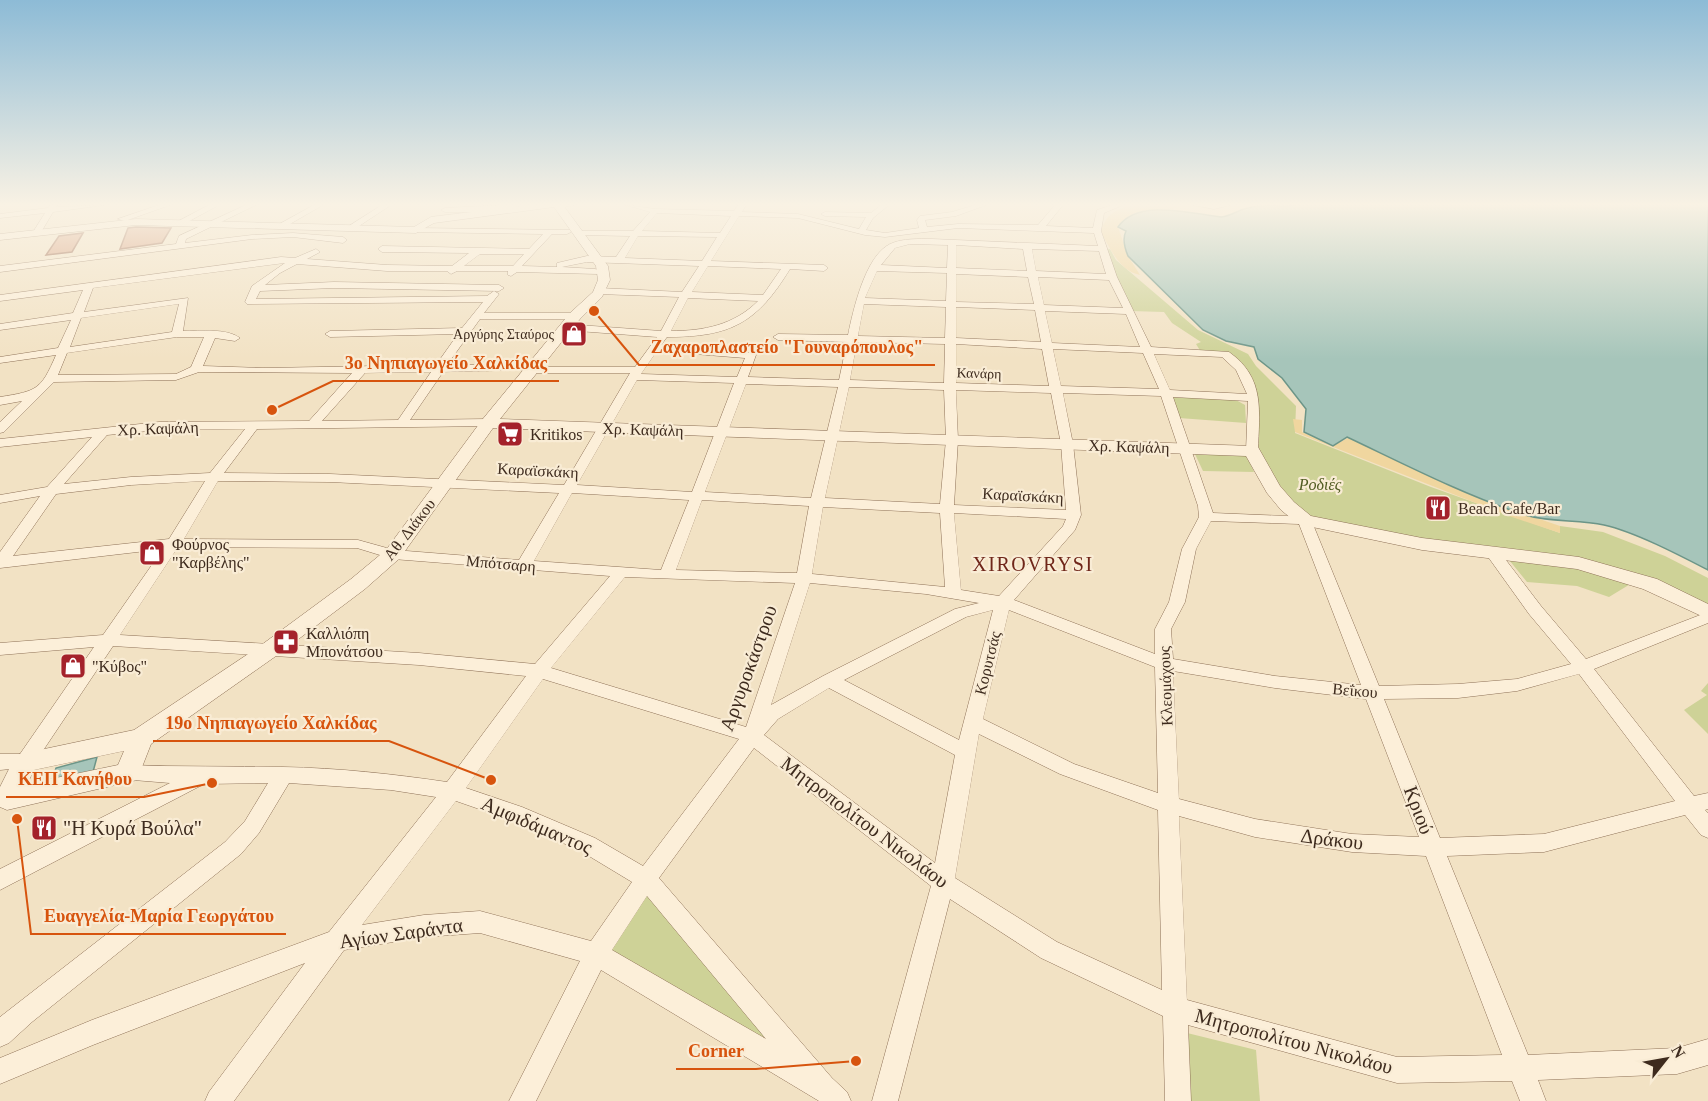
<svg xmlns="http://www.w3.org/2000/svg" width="1708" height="1101" viewBox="0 0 1708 1101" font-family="'Times New Roman',serif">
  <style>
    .green { fill: #ced297 }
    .sand { fill: #f0d69f }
    .water { fill: #a6c5ba; stroke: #6c9588; stroke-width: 1.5 }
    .building { fill: #d49877; stroke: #91583c; stroke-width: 1.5 }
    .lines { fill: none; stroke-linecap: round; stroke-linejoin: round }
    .minor-casing { stroke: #8f7258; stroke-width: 1 }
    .tertiary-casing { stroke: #8f7258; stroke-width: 1 }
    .minor { fill: #fcefd9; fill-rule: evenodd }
    .tertiary { fill: #fcefd9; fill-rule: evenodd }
    .labels { text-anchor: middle; stroke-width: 4.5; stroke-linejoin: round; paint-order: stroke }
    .far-poi-label { font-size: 14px; fill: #3e2b1e; stroke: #f9ecd5; text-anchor: end }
    .far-street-label { font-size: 14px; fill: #3e2b1e; stroke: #f9ecd5 }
    .street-label { font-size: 16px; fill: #3e2b1e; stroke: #f9ecd5 }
    .poi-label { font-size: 16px; fill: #3e2b1e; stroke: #f9ecd5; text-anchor: start }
    .park-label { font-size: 16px; font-style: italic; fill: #515c22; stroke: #f9ecd5 }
    .quarter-label { font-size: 20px; letter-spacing: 1.5px; fill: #6f2619; stroke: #f9ecd5 }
    .near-street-label { font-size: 20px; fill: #3e2b1e; stroke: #f9ecd5 }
    .near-poi-label { font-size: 20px; fill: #3e2b1e; stroke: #f9ecd5; text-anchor: start }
    .leader { fill: none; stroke: #d7540e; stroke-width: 2 }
    .callout-dot { fill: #d7540e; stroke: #f9ecd5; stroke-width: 2 }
    .callout-label { font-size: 18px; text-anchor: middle; font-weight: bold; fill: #d7540e; stroke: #f9ecd5; stroke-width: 4.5; stroke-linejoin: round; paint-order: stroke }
  </style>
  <rect width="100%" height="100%" fill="#f2e2c4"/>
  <g class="green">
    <path d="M1103,249h7l6,11 82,70 50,24 8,12 40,40 -1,27 136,54 129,46v-7l43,6 62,24 43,22v34l-76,-29 -23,14 -32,-11 -50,-4 -22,-27 -200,-35 -53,-69 2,-50 -21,-43 -32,-6 -5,-8 5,-2 -29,-19 -8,-11 -34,-1z"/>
    <path d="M1171,397l65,3 9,5 1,18 -67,-5z"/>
    <path d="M1194,452l53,3 7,17 -51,-1z"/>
    <path d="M1708,683v51l-24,-24 23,-15 -6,-4z"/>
    <path d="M646,879l177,208 -227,-132z"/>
    <path d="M1175,1030l81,20 4,51h-82z"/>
  </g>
  <g class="sand">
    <path d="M1133,205l47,2c-21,5 -47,-2 -62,20l10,29 12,19c-20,-4 -30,-26 -39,-43 4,-17 15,-23 32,-27z"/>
    <path d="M1293,419l9,1v12l31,14 15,-8 132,61 80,27v7l-51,-17 -214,-84z"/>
  </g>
  <g class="water">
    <path d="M1296,205h412v365c-29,-15 -73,-38 -104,-45 -27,-6 -55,-2 -82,-11 -60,-20 -118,-50 -175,-77l-14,9 -29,-14 2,-23 -24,-31 -24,-19 -4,-12 -28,-6 -23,-11 -75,-74c-3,-7 -6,-17 -2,-25l-8,-4c20,-29 74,-13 103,-10 11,-1 16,-7 27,-9 15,-5 32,0 48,-3z"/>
    <path d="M97,757l-4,15 -42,11 5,-15z"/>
  </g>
  <g class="building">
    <path d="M136,227l35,1 -9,15 -42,6 8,-21z"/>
    <path d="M83,233l-11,19 -26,3 13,-19z"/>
  </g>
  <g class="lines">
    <defs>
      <g id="minor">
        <path d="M50,205h8l-2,2 48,-2 -51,7 -13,22h-3l-4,-2 12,-19 -45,5v-4l48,-6z"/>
        <path d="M159,205h11l-45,16 -7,-2z"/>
        <path d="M209,205h10l-37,20 -7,-2z"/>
        <path d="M246,205h10l-70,34 -1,4 67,-8 41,-2 50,4 4,3 -4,3 -50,-6 -41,2 -252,33v-6l176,-22 3,-8z"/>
        <path d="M314,205h9l-40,23 -7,-2z"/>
        <path d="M382,205h9l-38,25 -7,-2z"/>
        <path d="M506,205h22l-47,7h-36l-4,-2 4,-2z"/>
        <path d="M556,205h18l-15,3z"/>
        <path d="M626,205l29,4 79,2 4,-6h8l-4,7 56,2 61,15 7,-12 -41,-1 -4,-2 4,-2 46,1 10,-8h8l-16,13 -7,12 19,3 34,-5 -2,-8 3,-4 32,-4 23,-7h11l-30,11 -31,4 2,7 31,-3 80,1 17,-20h8l-17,21 47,2 4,-18 15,-5h11l-19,8 -3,18 16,46 34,70 78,5c37,26 30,60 29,99l-6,4 -6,-4 2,-50 -75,-4 40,116 97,4 69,169 79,-2 59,-5 54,-15 -42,-50 -43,-60 8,-5 5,2 42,55 45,53 122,-47v11l-114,46 100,127 14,-3v16l-3,1 3,3v25l-7,-3 -16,-20 -141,37 -97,4 81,199 149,-7 31,-9v26l-31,9 -139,6 8,21h-26l-8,-20 -115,2 -209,-58 3,76h-26l-2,-85 -122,-58 -91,-59 -52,202h-26l59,-215 -177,-138 -95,130 173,200 15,14 4,9h-32l-218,-131 -65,131h-27l71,-140 -100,-28 -56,4 -80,13 -110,151h-29l4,-9 96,-129 -212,82 -93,39v-26l92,-38 237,-88 107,-135 -45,-7 -102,-7 -30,50 -18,21 -209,168 -23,21 -9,4v-30l225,-175 20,-21 23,-38 -64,1 -204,106v-21l170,-86 -49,-4 -3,-6 3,-6 7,-2c52,2 104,1 155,2 55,1 110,7 164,15l79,-106 -107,-11 -306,-19 -81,121 -32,3v-16h20l74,-107 -94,8v-12l103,-8 60,-86 -163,19v-16l40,-56 -40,7v-8l47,-8 45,-50 -92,10v-8l159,-17 150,-1 43,-48 -153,-1 -23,8 -122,2 -50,50 -4,1v-11l22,-21 -22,4v-8c37,-6 41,-7 56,-42l-56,8v-6l58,-9 13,-28 -71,10v-6l73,-11 10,-23 -83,11v-6l281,-38 14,1 21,-9 4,3 -13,7 80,6 65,1 17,-13 -87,-1 -4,-3 4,-3 147,3 14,-15 -130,-2 -1,-2 4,-2 154,2 1,2 -4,2h-15l-30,32 35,1v-4l30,-7 29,1 14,-21 -52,-1 -4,-2 4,-2h55l17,-19zM657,213l74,3 -11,17 -78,-2zM739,216l59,2 67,17 20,2 73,-9 136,5 4,13 -166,-7c-13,0 -29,-1 -42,5 -25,12 -37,67 -42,91l-70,-1 -5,3 5,3 69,2 -8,38 -91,-3 8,-22 -1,-2 -94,-8 6,-8c64,0 90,-14 123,-68l34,2 4,-3 -4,-3 -113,-4zM638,236l79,1 -15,24 -77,-3zM910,244l38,1 -1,23 -66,-3 14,-17zM956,245l67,4 4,22 -71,-3zM1032,249l67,2 7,23 -70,-3zM480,254h44l-11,12h-49zM587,262l112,4 -17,26 -83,-4 -5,3 5,3 80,3 -18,34 -96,-7 -5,3 5,3 92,7 -22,30h-96l-5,-3 -87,1 33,-46h95l5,-3 -5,-3h-91l15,-19 -5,-3 -7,5 -231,3 4,-8 74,-3 165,3 5,-3 -5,-3 -165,-3 -69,3 15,-12 17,-9 90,7h60l4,3 6,-3h51v4l3,1 6,-4 81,2v-4l-3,-1 -33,-2zM285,263l-33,23 -7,16 2,2 236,-2 -21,26 -132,3 -5,3 5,3 128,-3 -22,31 -173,3 -60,-2 12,-28 20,3 5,-3c-13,-10 -40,-7 -57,-7l5,-33 -104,14 9,-24zM708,266l73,3 -18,26 -71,-3zM877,271l70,2 -1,28 -81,-3zM956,274l72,3 6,27 -78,-2zM1038,277l71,3 14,28 -79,-3zM688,298l70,3c-24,24 -54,30 -87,30zM179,304l-7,28 -102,15 11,-29zM864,304l82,3 -1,31 -87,-2zM956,307l79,3 6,32 -85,-4zM1045,311l81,3 14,33 -88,-4zM177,337h27l-13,30 -15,7 -118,1 9,-22zM857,342l88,2 -1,39 -94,-3zM956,344l86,5 7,37 -93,-3zM1053,349l90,4 16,36 -98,-3zM657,351l88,7 -8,19 -96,-3zM1154,354l68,3 14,13 11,24 -77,-4zM526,370l5,3h99l-66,112 -234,-11 -106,-1 33,-44 235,-3 2,-3 -6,-4 -78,1 33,-48zM431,372l-33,48 -76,1 43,-48zM637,380l97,3 -42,109 -115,-7zM746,384l92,3 -27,111 -106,-6zM849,387l95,3 2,50 -6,64 -115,-6zM956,390l95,3 10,51 5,66 -112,-5 4,-65zM1063,393l98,3 37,110 1,11 -17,32 -13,53 -14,27v25l-141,-54 61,-70 6,-15 -8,-71zM245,429l-35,44 -79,4 -67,7 43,-49 52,-5zM205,481l-36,58 -156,17 43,-62 75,-9zM218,481l112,1 229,11 -40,67 -125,-10 -36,-10 -174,-1zM572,493l117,7 -28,70 -127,-9zM702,500l107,6 -12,67 -121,-3zM823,507l117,6 5,74 -133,-13zM954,513l112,6 -3,7 -64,70 -38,-6zM1211,521l88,3 62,161 -86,-9 -102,-17 -2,-30 14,-27 11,-53zM178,547l179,1 36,11 217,17 -75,88 -116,-11 -299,-18zM625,577l170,6 -49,144 -195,-59zM810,583l116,11 53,9 -24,6 -132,67 -52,29zM993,610l-34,130 -115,-60 122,-63zM1009,610l146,57 3,126 -84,-29 -91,-45zM1173,671l102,17 91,11 53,138 -67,-3 -97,-15 -76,-20zM1579,674l96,127 -131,33 -104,4 -56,-139 74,-1 59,-7zM543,679l196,60 -96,127 -48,-28 -73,-31 -56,-19zM829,688l126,67 -20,108 -171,-128 14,-16zM979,734l81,40 98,36 4,180 -105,-48 -102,-64zM456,801l52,18 71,31 53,32 -41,59 -111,-30 -56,4 -62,10zM1179,816l76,21 97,15 74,4 76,199 -105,2 -210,-57zM647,896l119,143 -154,-89z"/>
        <path d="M1193,205h38l-17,4z"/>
      </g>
      <path id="tertiary" d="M529,205h34l45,61 2,14 -8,17 -22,22 -80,100 752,27 6,1 22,39 14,16 17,14 111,22 157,19 78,22 51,25v15l-65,-30 -66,-20 -155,-19 -124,-26 -17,-14 -14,-17 -21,-37 -753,-28 -93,130 -35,31 -89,67 -125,88 -14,36 -130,30 -7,-3v-20l16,-32 118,-25 126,-84 91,-67 35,-29 96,-130 88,-107 23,-21 5,-12 -2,-14 -42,-59 -120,16 -18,10 -280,-8 -136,15v-6l136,-15 278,8 17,-10zM124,751l-6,14 -91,19 7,-14z"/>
    </defs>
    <use href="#minor" class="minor-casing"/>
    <use href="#tertiary" class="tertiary-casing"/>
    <use href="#minor" class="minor"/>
    <use href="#tertiary" class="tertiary"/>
  </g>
  <linearGradient id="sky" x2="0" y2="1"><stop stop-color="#8dbbd6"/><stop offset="0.57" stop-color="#f9f2e4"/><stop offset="1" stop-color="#f9f2e4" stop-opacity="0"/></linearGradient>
  <rect width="1708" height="359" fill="url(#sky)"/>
  <defs>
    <symbol id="shop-square" viewBox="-11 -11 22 22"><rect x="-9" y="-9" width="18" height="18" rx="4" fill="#a4222b" stroke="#f9ecd5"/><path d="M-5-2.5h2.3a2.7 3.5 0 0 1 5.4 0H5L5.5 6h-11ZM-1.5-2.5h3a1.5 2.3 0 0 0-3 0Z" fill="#fff"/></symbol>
    <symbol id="supermarket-square" viewBox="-11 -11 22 22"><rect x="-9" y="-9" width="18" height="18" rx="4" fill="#a4222b" stroke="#f9ecd5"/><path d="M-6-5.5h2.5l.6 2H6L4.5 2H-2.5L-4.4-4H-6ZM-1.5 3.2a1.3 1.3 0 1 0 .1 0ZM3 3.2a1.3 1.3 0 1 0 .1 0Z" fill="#fff"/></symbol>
    <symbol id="restaurant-square" viewBox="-11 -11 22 22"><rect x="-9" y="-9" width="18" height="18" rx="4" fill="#a4222b" stroke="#f9ecd5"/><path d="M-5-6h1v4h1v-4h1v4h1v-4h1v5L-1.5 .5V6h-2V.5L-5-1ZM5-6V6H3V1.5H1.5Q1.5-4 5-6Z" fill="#fff"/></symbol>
    <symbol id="pharmacy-square" viewBox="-11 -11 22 22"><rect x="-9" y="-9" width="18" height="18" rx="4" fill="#a4222b" stroke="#f9ecd5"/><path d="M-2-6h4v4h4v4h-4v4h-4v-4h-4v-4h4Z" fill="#fff"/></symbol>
  </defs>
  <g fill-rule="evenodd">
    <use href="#shop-square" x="559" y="319" width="30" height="30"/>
    <use href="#supermarket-square" x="495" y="419" width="30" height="30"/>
    <use href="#restaurant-square" x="1423" y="493" width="30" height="30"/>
    <use href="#shop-square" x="137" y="538" width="30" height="30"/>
    <use href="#pharmacy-square" x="271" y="627" width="30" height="30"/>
    <use href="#shop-square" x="58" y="651" width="30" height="30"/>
    <use href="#restaurant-square" x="29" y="813" width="30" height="30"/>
  </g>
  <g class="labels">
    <g class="far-poi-label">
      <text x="554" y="339">Αργύρης Σταύρος</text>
    </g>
    <g class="far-street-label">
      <text transform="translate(979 373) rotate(2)" y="5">Κανάρη</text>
    </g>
    <g class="street-label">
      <text transform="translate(158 428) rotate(-2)" y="6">Χρ. Καψάλη</text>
      <text transform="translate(643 429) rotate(2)" y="6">Χρ. Καψάλη</text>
      <text transform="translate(1129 446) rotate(2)" y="6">Χρ. Καψάλη</text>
      <text transform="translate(538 470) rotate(3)" y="6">Καραϊσκάκη</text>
      <text transform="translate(1023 495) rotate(3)" y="6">Καραϊσκάκη</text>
      <text transform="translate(409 529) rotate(-52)" y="6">Αθ. Διάκου</text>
      <text transform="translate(501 563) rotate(5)" y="6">Μπότσαρη</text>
      <text transform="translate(987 663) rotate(-76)" y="6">Κορυτσάς</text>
      <text transform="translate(1165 686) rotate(-92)" y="6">Κλεομάχους</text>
      <text transform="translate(1355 690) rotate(5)" y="6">Βεΐκου</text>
    </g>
    <g class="poi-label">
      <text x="530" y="440">Kritikos</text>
      <text x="1458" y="514">Beach Cafe/Bar</text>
      <text x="172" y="550">Φούρνος<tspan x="172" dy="18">"Καρβέλης"</tspan></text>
      <text x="306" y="639">Καλλιόπη<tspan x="306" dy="18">Μπονάτσου</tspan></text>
      <text x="92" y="672">"Κύβος"</text>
    </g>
    <g class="park-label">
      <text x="1320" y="490">Ροδιές</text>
    </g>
    <g class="quarter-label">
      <text x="1033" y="571">XIROVRYSI</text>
    </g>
    <g class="near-street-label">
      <text transform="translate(748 668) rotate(-70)" y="7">Αργυροκάστρου</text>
      <text transform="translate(1419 810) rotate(69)" y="7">Κριού</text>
      <text transform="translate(865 822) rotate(37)" y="7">Μητροπολίτου Νικολάου</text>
      <text transform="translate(537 825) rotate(23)" y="7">Αμφιδάμαντος</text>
      <text transform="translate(1332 839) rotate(7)" y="7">Δράκου</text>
      <text transform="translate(401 933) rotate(-8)" y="7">Αγίων Σαράντα</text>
      <text transform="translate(1294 1041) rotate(15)" y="7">Μητροπολίτου Νικολάου</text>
    </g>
    <g class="near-poi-label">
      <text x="63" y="835">"Η Κυρά Βούλα"</text>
    </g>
  </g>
  <path class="leader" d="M594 311L639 365H935M272 410L333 381H559M491 780L389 741H153M212 783L144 797H6M17 819L31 934H286M856 1061L756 1069H676"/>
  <g class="callout-dot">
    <circle cx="594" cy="311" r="6"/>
    <circle cx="272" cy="410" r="6"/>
    <circle cx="491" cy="780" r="6"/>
    <circle cx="212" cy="783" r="6"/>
    <circle cx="17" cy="819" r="6"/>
    <circle cx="856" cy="1061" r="6"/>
  </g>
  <g class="callout-label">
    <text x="787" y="353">Ζαχαροπλαστείο "Γουναρόπουλος"</text>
    <text x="446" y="369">3ο Νηπιαγωγείο Χαλκίδας</text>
    <text x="271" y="729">19ο Νηπιαγωγείο Χαλκίδας</text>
    <text x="75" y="785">ΚΕΠ Κανήθου</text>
    <text x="159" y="922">Ευαγγελία-Μαρία Γεωργάτου</text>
    <text x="716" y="1057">Corner</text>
  </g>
  <g transform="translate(1666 1059) rotate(59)" stroke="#f9ecd5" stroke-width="4.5" paint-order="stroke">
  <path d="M0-4.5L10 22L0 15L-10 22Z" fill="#3e2b1e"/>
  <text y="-9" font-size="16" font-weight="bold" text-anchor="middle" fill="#3e2b1e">N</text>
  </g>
</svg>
